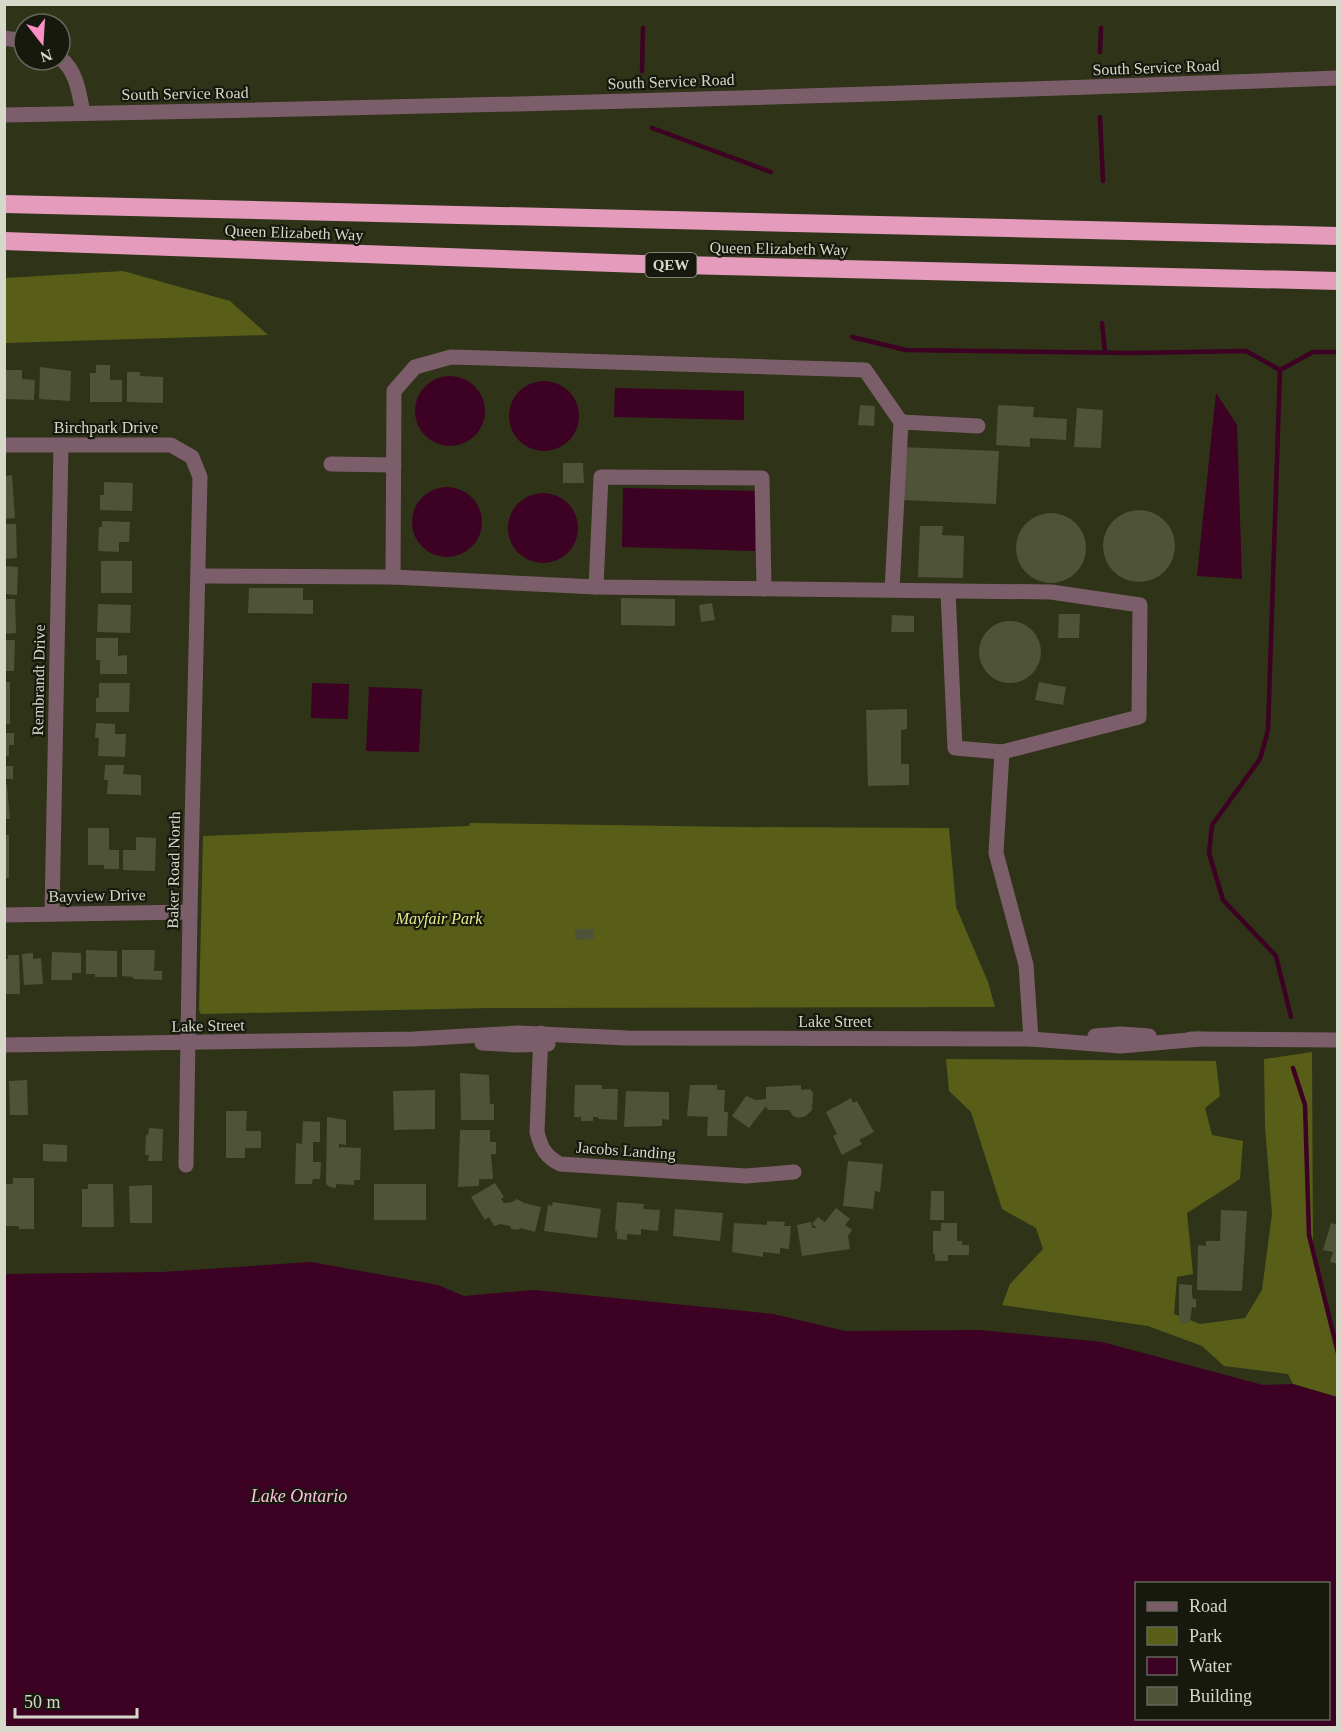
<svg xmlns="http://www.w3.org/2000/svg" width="1342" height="1732" viewBox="0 0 1342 1732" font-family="Georgia,serif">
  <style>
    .green { fill: #585e18 }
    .water { fill: #3d0124; fill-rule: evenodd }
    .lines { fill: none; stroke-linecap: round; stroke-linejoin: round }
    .stream { stroke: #3d0124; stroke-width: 4.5 }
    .building { fill: #4f5338 }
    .minor { stroke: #7c5e6b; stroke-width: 15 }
    .highway { stroke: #e49bbc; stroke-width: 18 }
    .labels { text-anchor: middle; stroke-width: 4.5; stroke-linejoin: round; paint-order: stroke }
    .shield { fill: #18190e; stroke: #9d9f91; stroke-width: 1.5 }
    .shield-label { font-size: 15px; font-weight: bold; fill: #d6d9c9 }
    .street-label { font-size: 16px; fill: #d6d9c9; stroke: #18190e }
    .park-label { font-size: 16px; font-style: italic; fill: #e1ed87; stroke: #18190e }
    .water-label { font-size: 18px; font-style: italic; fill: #fdc1db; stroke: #18190e }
  </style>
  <rect width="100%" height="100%" fill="#2f3318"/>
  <g class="green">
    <path d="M123,271l107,30 38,34 -263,8v-65z"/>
    <path d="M470,823l266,4 213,1 7,79 32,75 7,25 -505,1 -289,6 -2,-4 4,-174 266,-10z"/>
    <path d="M1312,1052l1,195 24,106v44l-44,-13 -5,-10 -64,-8 -22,-20 -54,-20 -146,-21 8,-21 33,-35 -7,-21 -34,-19 -31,-97 -22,-21 -3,-32 270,2 4,35 -15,12 7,27 31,6 -3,38 -53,34 6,61 -16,3 -3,37 26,10 45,-6 17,-28 10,-76 -7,-88 -1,-67z"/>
  </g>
  <g class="water">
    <circle cx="450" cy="411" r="35"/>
    <circle cx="544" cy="416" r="35"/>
    <path d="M615,388l129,3v29l-130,-3z"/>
    <path d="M1216,393l21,32 5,154 -45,-3z"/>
    <circle cx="447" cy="522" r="35"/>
    <path d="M623,488l133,3 -1,60 -133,-4z"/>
    <circle cx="543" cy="528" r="35"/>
    <path d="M312,683l37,1 -1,35 -37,-1z"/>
    <path d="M369,687l53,2 -3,63 -53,-1z"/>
    <path d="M311,1262l127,23 26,11 70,-6 239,24 72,17 134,-1 123,12 161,43 30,-1 44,13v330h-1332v-453l157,-2zM1136,1584h192v134h-192z"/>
  </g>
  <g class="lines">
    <g class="stream">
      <path d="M1100,52l1,-24"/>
      <path d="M642,71l1,-43"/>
      <path d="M1100,117l3,64"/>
      <path d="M652,128l119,44"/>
      <path d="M1102,323l3,29"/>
      <path d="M852,337l54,13 226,3 114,-2 34,19"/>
      <path d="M1280,370l-12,360 -8,29 -48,66 -3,28 14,47 53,56 15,61"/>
      <path d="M1280,370l33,-18h25"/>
      <path d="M1293,1068l12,37 4,130 29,118"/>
    </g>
  </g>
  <g class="building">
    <path d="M96,365h14v15h12v22h-32v-29h6z"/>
    <path d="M40,367l31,4 -1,30 -31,-2z"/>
    <path d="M4,370h18v9l13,1 -1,20 -30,-1z"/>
    <path d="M127,372h13v4l23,1v26l-36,-1z"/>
    <path d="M860,405l15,1 -1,20 -16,-1z"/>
    <path d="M998,405l36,2 -1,10 34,2 -1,21 -36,-2v9l-34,-2z"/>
    <path d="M1077,408l26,2 -2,38 -27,-1z"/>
    <path d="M902,447l97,4 -3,53 -96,-4z"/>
    <path d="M563,463h20l1,20h-21z"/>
    <path d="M12,475l3,43 -11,1v-43z"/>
    <path d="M104,482l29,1 -1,28 -32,-1v-15h4z"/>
    <circle cx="1139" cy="546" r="36"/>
    <circle cx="1051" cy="548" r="35"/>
    <path d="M102,521l28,1 -1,20h-10v10l-21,-1 1,-24h3z"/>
    <path d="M4,524h12l1,34 -13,1z"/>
    <path d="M920,526h23l-1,9 22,1 -1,42 -45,-1z"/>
    <rect x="101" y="561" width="31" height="32"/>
    <path d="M4,566l14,1 -1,28 -13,-1z"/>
    <path d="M249,588h54v12h10v14l-65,-1z"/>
    <path d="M621,598l54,1v27l-54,-1z"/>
    <path d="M4,599h11l1,34 -12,1z"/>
    <path d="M712,603l3,17 -14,2 -2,-17z"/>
    <path d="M98,604l33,1 -1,28 -33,-1z"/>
    <path d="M1059,614h21l-1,24h-21z"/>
    <path d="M892,615l22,1v16h-23z"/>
    <circle cx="1010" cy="652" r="31"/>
    <path d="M96,638h22v18l9,-1v19h-27v-14h-4z"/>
    <path d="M4,640h11l-1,31h-10z"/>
    <rect x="4" y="682" width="6" height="42"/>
    <path d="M1039,682l27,5 -3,18 -28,-5z"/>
    <path d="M99,683h31l-1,29h-33v-14h3z"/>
    <path d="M907,709v20l-6,1v34h8v21l-41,1 -2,-76z"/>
    <path d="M96,723l19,1v10h11l-1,23 -27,-1 1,-18h-4z"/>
    <path d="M4,733h10v12h-5v11h-5z"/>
    <path d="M105,765h19l-1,9 18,1v20l-34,-1 1,-14h-4z"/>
    <rect x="4" y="766" width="9" height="13"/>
    <path d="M4,784h3l3,35h-6z"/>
    <path d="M88,828h21v22h10v19h-15v-4h-16z"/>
    <rect x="5" y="835" width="4" height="43"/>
    <path d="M136,837l20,1 -1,33 -32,-1v-20h13z"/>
    <path d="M575,929h19v10l-19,1z"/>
    <path d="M86,950l31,1v26h-22v-3h-9z"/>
    <path d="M122,950h33l-1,21h8v9l-29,-1v-2l-11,-1z"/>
    <path d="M52,952l29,1v20h-9v7h-21z"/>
    <path d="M33,953v6l8,-1 2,26 -19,1 -2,-31z"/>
    <path d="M8,955h11l1,39h-16v-35h4z"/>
    <path d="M460,1073l29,2 1,29h4v16h-33z"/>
    <path d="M27,1080l1,35h-18l-1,-34z"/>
    <path d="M575,1085h27v4h16l-1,31 -19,-1v-2h-5v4h-12v-4h-7z"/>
    <path d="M690,1085h27v5h8l-1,22h4l-1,24h-20l1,-19 -21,-1z"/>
    <path d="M801,1085v5l9,-1 3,4 -1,17 -6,6 -7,2 -6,-2 -4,-6h-21l-2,-4 -17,22 -17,-12 14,-20 10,4 10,-1v-12z"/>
    <path d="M435,1090v39l-41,1 -1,-39z"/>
    <path d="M626,1091l43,1v28l-7,-1v7l-38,1z"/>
    <path d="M851,1098l2,5 4,-2 17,31 -15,8 3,4 -20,11 -9,-19 4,-2 -11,-22z"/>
    <path d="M226,1111h21l-1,20h15v17h-16v10h-19z"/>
    <path d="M327,1117l19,3v25l-7,-1v6l1,-3 21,1 -1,32h-6v5l-18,-1v4l-6,-1 -4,-3z"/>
    <path d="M303,1121l17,1v20h-7v20h8l-1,17h-7l-1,5h-17l1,-41 6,1z"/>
    <path d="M149,1128l14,1 -1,32h-14l1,-6h-4l1,-20h2z"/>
    <path d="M460,1130h30v12h6v12h-5l2,25h-14v7l-21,1z"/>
    <path d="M43,1144l24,1v17l-24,-1z"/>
    <path d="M848,1161l35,3 -3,28 -5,-1 -2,18 -30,-3z"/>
    <path d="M13,1178h21v51h-15v-3h-15v-42h9z"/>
    <path d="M495,1183l9,14 -3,2 3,4 8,-1 5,-3 7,4 17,4 -6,25 -15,-4 -1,2 -8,-1 -1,-3 -10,-2 -6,2 -5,-9 -4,3 -14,-23z"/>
    <path d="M88,1184h25l1,43h-32v-38h6z"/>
    <rect x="374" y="1184" width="52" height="36"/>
    <path d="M152,1185v38h-22l-1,-37z"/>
    <path d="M931,1191h13v29h-14z"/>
    <path d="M553,1202l48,7 -4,29 -53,-7 4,-26 4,1z"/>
    <path d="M617,1202l27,2 -1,5 17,1 -2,21 -17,-2v6l-14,-1v6l-10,-1v-8h-2z"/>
    <path d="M836,1208l14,11 -5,6 7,5 -4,6 2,13 -48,7 -5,-31 14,-3 1,6h5l-5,-4 6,-7 7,5z"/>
    <path d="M675,1209l48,4 -3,28 -47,-5z"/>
    <path d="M1221,1210l26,1 -5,80 -45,-1 1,-45 8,1v-5h14z"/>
    <path d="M767,1221l18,1 -1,4h7l-2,23 -9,-1v6l-17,-2v5l-31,-5 2,-29 33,2z"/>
    <path d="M941,1223h16v18h5v4h7v10h-21v6h-13v-7h-2v-23h8z"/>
    <path d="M1331,1223l7,2v39l-8,-2 3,-10 -10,-2z"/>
    <path d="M1179,1284l13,1v9l1,5h3v9l-4,-1 -2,16h-11z"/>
  </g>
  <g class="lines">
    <g class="minor">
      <path d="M4,38l20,3"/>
      <path d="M60,58c17,13 19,35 23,55"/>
      <path d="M4,115c445,-8 889,-20 1334,-37"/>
      <path d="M4,445h167l21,12 8,20 -10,435 -4,253"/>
      <path d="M331,464l63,1"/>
      <path d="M199,576l194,1 203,10 455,5 89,13 -1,112 -137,35"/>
      <path d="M393,577l1,-186 21,-24 36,-10 414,13 36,52"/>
      <path d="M596,587l5,-110 161,1 2,111"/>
      <path d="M892,590l9,-168 77,4"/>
      <path d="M948,591l7,157 47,4 -6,101 30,112 5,74"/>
      <path d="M52,914l9,-468"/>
      <path d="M4,915l186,-3"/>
      <path d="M541,1033l-4,99c4,16 8,24 23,32l186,12 48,-4"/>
      <path d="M1095,1036l26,-2 28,2"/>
      <path d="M1191,1039l147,1"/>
      <path d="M482,1043l35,2 31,-1"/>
      <path d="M4,1045l409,-6 105,-6 110,5 403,1 90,7 79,-7"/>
    </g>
    <g class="highway">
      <path d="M4,204l1334,32"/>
      <path d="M4,241l637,23 697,17"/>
    </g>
  </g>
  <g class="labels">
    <rect class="shield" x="645.5" y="253" width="51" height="24" rx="4.5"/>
    <g class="shield-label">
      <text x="671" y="270">QEW</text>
    </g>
    <g class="street-label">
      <text transform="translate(1156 67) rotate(-2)" y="6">South Service Road</text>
      <text transform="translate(671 81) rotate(-2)" y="6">South Service Road</text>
      <text transform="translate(185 93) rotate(-1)" y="6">South Service Road</text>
      <text transform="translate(294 232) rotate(2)" y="6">Queen Elizabeth Way</text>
      <text transform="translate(779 248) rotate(1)" y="6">Queen Elizabeth Way</text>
      <text x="106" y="433">Birchpark Drive</text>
      <text transform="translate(38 680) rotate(-89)" y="6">Rembrandt Drive</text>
      <text transform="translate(173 870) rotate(-89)" y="6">Baker Road North</text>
      <text transform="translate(97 895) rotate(-1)" y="6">Bayview Drive</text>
      <text x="835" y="1027">Lake Street</text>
      <text transform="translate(208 1025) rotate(-1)" y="6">Lake Street</text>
      <text transform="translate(626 1150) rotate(4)" y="6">Jacobs Landing</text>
    </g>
    <g class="park-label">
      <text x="439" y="924">Mayfair Park</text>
    </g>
    <g class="water-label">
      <text x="299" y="1502">Lake Ontario</text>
    </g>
  </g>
  <rect width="1342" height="1732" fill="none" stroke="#d6d9c9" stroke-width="12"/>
  <rect x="1135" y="1582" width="195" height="138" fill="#18190e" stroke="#646659" stroke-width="1.5"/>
  <rect x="1147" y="1602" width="30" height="9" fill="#7c5e6b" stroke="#646659" stroke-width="1.5"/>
  <text x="1189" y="1612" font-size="18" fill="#d6d9c9">Road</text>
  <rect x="1147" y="1627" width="30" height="18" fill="#585e18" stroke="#646659" stroke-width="1.5"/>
  <text x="1189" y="1642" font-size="18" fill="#d6d9c9">Park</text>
  <rect x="1147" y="1657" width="30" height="18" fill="#3d0124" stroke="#646659" stroke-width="1.5"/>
  <text x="1189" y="1672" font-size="18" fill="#d6d9c9">Water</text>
  <rect x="1147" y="1687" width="30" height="18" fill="#4f5338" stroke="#646659" stroke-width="1.5"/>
  <text x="1189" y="1702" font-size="18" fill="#d6d9c9">Building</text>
  <g transform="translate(42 42) rotate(163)"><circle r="28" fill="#18190e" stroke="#646659" stroke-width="1.5"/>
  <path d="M0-4.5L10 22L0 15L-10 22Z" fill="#fc8fc3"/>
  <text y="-9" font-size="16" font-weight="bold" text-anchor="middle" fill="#d6d9c9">N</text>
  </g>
  <path d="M15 1708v9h122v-9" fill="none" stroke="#d6d9c9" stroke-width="3"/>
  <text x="24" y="1708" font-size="18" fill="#d6d9c9" stroke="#18190e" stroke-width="4.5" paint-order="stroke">50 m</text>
</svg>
